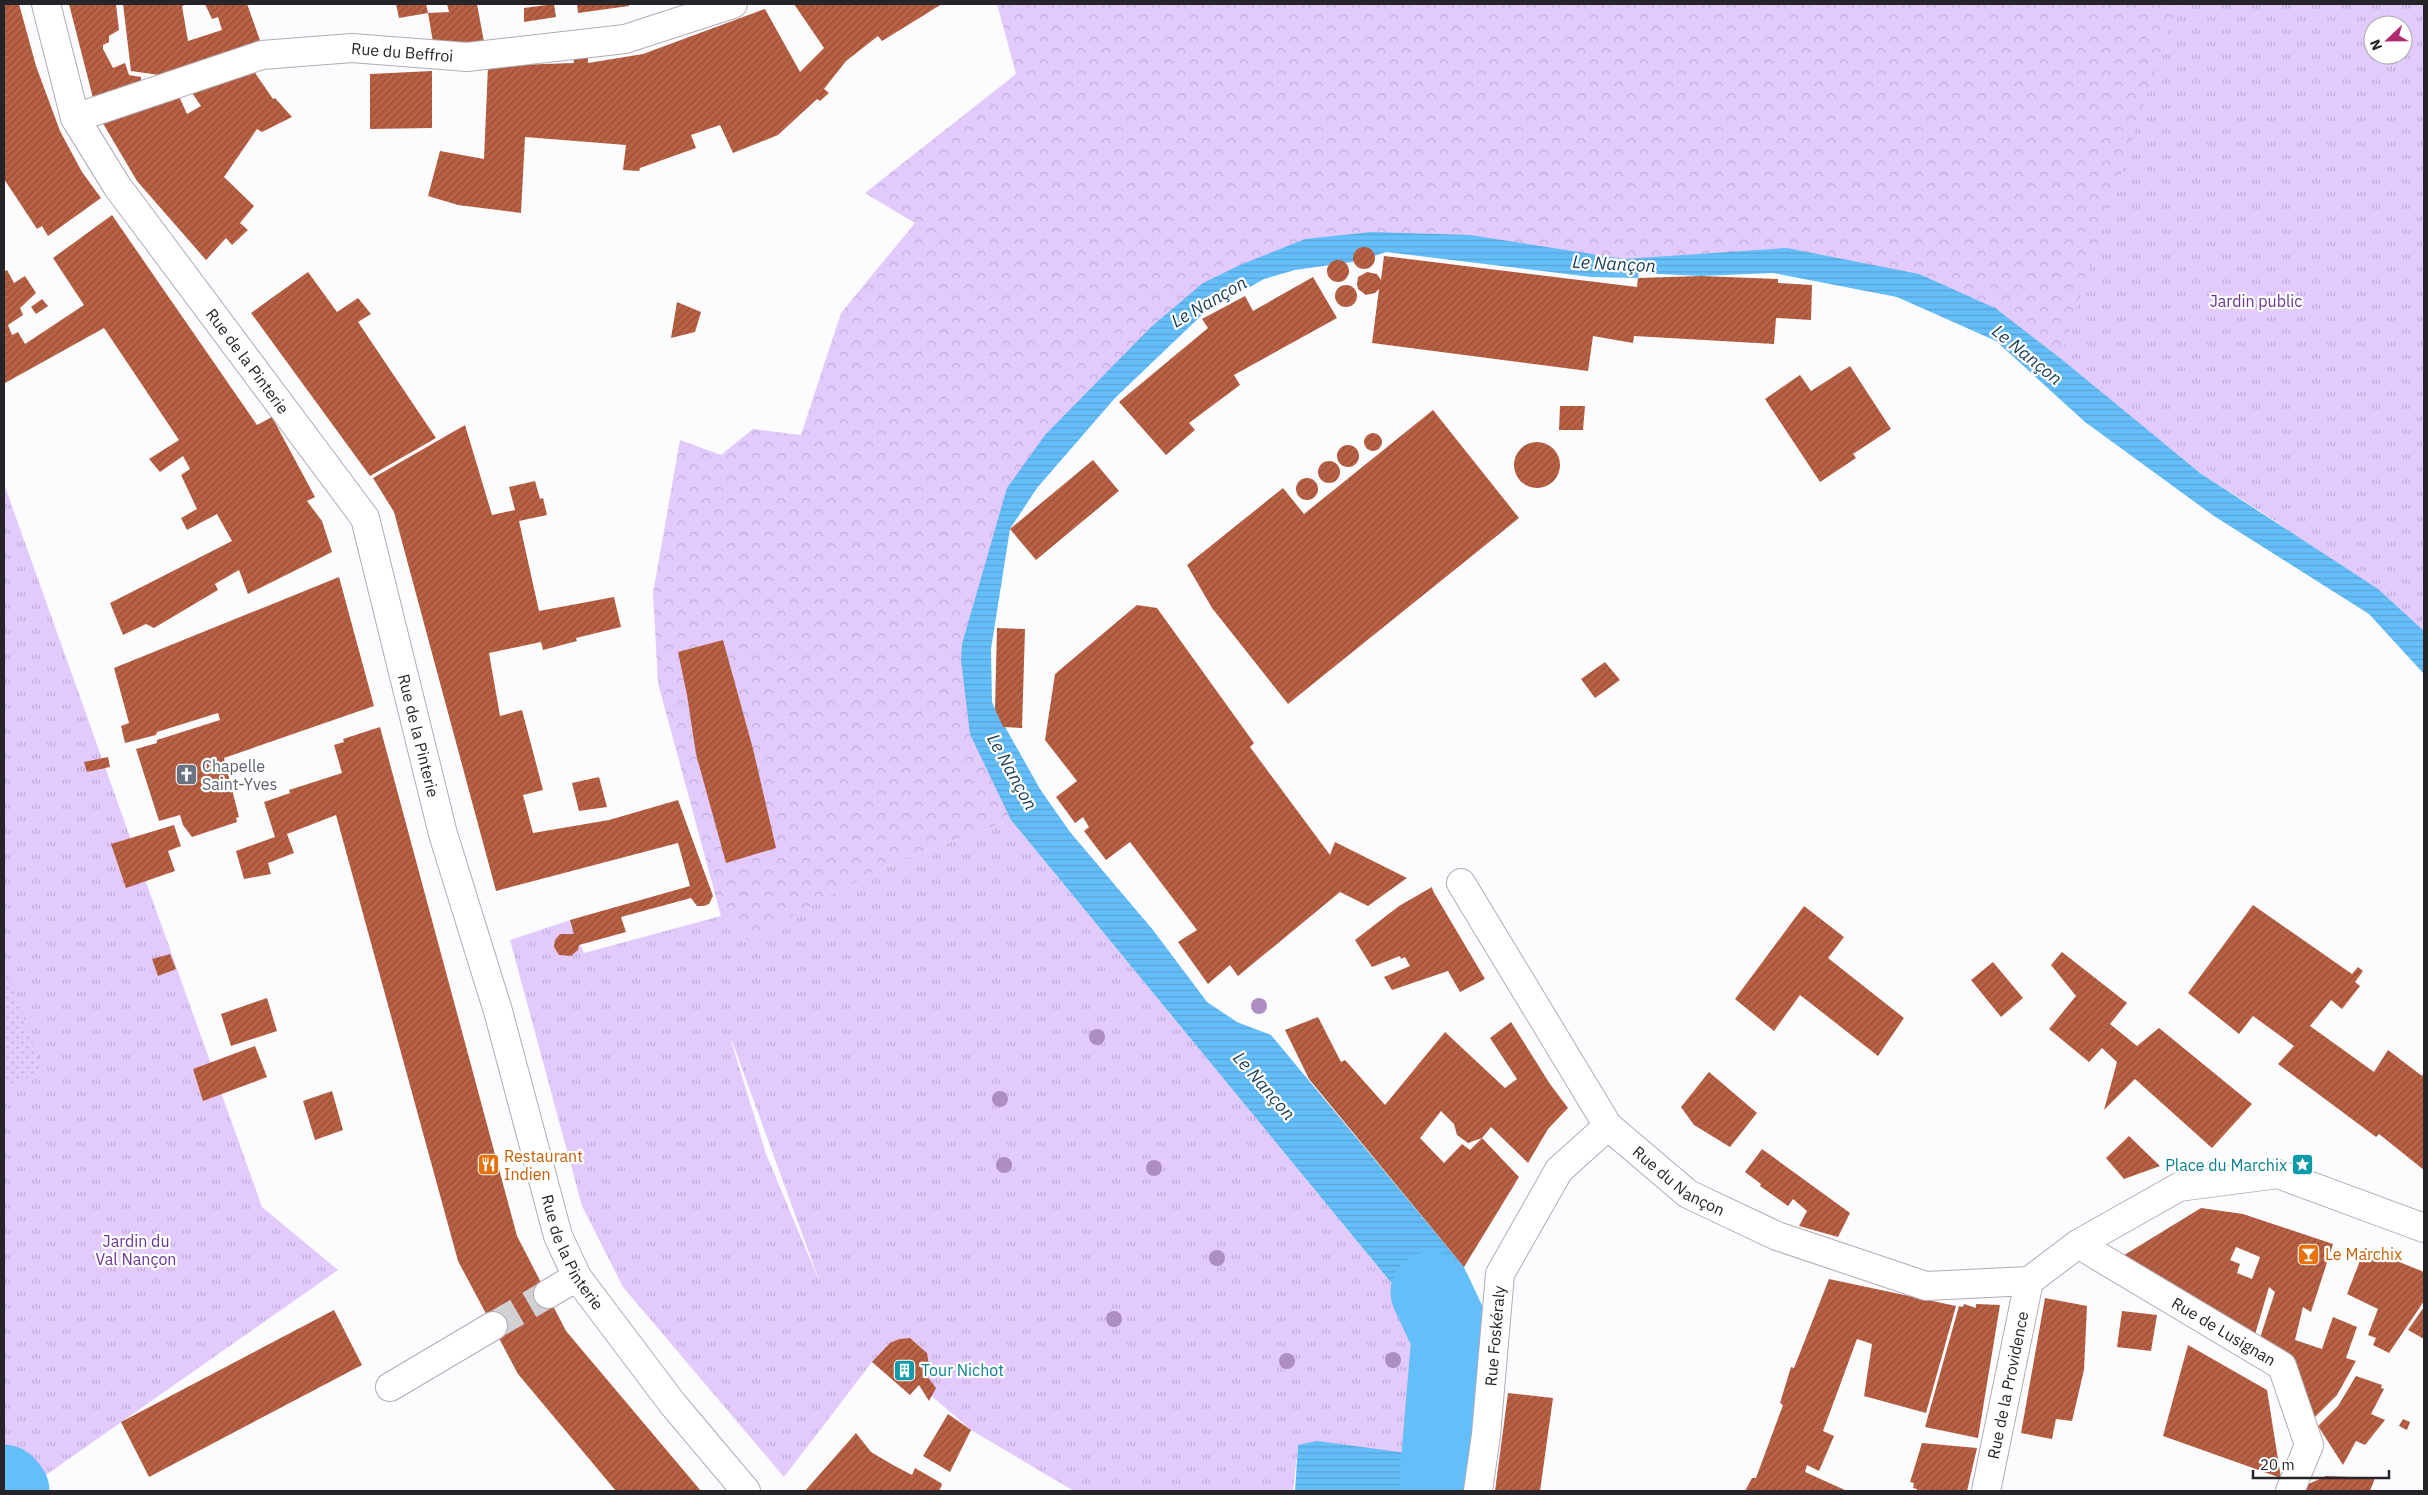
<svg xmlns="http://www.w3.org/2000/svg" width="2428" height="1495" viewBox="0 0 2428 1495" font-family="'IBM Plex Sans',sans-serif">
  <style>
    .forest { fill: url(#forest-crowns) }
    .park { fill: url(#park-tufts); fill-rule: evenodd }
    .garden { fill: url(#garden-dots) }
    .water { fill: url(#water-rules) }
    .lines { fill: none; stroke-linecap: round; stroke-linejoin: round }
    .river { stroke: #64bef9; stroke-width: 81 }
    .building { fill: url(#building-hatch); fill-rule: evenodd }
    .minor-tunnel { stroke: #d1d0d3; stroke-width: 28; stroke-dasharray: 28 14; stroke-linecap: butt }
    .minor-casing { stroke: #b1abb8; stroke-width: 30 }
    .minor { stroke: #fff; stroke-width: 28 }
    .tree { fill: #ac8ec3 }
    .labels { text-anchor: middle; stroke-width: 4.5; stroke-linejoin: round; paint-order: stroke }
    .street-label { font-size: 16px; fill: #272429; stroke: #fff }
    .park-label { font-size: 16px; fill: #6a3594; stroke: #fff }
    .worship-label { font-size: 16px; fill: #5b616d; stroke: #fff; text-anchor: start }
    .food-label { font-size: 16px; fill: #c56008; stroke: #fff; text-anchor: start }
    .culture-label { font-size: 16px; fill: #0d838f; stroke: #fff; text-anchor: end }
    .water-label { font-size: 18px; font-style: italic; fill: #183e57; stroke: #fff }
  </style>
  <defs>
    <pattern id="forest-crowns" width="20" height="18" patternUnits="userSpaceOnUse" patternTransform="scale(1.25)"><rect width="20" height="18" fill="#e2cafc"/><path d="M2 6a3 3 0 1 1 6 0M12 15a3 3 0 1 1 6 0" fill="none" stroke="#c2add8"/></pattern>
    <pattern id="park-tufts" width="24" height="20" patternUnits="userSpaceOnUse" patternTransform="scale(1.25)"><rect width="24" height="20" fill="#e2cafc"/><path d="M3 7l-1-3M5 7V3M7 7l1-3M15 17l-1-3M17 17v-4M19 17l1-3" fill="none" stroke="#c2add8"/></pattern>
    <pattern id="garden-dots" width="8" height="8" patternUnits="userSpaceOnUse" patternTransform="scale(1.25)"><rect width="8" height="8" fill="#e2cafc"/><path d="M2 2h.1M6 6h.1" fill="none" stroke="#c2add8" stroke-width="1.8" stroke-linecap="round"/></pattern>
    <pattern id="water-rules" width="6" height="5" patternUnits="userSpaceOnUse" patternTransform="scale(1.25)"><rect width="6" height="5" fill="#64bef9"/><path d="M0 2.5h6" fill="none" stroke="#57a3d5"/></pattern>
    <pattern id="building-hatch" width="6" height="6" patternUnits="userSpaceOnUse" patternTransform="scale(1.25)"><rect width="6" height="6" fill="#b96144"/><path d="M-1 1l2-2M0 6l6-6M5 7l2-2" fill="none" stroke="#965039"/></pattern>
  </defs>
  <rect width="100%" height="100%" fill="#fcfbfd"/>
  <path class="forest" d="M997,4h1180l-2,7 99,509 -273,-190 -106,-50 -558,-36 -47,12 -121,67 -150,157 -51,189 62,137 -19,14 -123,45 -141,76 -6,-13 -20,-12 -63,-233 -5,-90 27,-153 41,15 32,-26 48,6 40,-122 74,-90 -50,-30 151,-119z"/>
  <g class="park">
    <path d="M2177,4h247v627l-150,-111 -74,-47 -140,-115zM2373,25h30v30h-30z"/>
    <path d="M4,484l258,723 76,63 -315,221h-19z"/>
    <path d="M1011,820l415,505 12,75 5,57 -145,-12 -5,46h-219l-103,-61 -52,-45c18,-20 11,-34 -10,-47l-10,1 -9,4 -18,19 -88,115 -161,-190 -41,-81 -72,-266 60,-20 14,33 137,-37 20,12 6,12 141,-75zM731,1041h1l88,242 -54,-129z"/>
  </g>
  <path class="garden" d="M4,962l39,110 -39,14z"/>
  <g class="water">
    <path d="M1371,232l99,3 154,24 163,-11 132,26 76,34 65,50 140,115 178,116 46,42v43l-55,-60 -155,-98 -129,-94 -89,-81 -99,-44 -124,-24 -72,3 -62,-3 -1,5 -47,-1 -205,-25 -27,9 -64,9 -31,9 -60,34 -89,85 -78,90 -27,41 -19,120 1,53 3,7 45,80 30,43 83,98 54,72 30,20 34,13 193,232 14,49 -3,86 -37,-2 -1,-38 -11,-37 -415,-505 -41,-86 -9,-74 1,-16 45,-156 38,-53 106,-108 52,-44 37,-18 65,-26z"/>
    <path d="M1317,1441l149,20 -4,30h-167l3,-46z"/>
  </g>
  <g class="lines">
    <g class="river">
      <path d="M1431,1292l21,45 -13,154"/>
      <path d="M4,1485l5,6"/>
    </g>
  </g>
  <g class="building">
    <path d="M4,4h15l17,62 24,65 22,41 19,26 -53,38 -6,-10 -5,3 -33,-50z"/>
    <path d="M69,4h47l3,26 -10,6v6l-6,3v4l10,19 12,-5 4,12 12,2v8l-47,17z"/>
    <path d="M123,4h65l-6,2 6,35 34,-11 -4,-13 -6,2 -7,-15h42l14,39 -95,33 -35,-5z"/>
    <path d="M396,4h30l2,9 -29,5z"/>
    <path d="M447,4h30l7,38h-51l-5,-29 21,-1z"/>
    <path d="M554,4l2,13 -32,5v-14z"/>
    <path d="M577,4h52v2l-51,7z"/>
    <path d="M794,4h148l-60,37 -4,-5 -32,25 -22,28 5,4 -9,8 -3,-2 -39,36 -45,18 -13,-28 -29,10 5,13 -56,20 -1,3 -16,-1 3,-25 -101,-8 -4,76 -63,-8 -30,-9 12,-45 44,8 4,-93 86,-3 -1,-7 15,-1v8l55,-9 122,-45 35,63 24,-24z"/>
    <path d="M253,70l20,29 2,-1 17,19 -30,15 -5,-3 -33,48 30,29 -14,17 8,7 -16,15 -6,-7 -20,22 -69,-79 -36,-61 77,-26 9,20 14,-8 -11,-16z"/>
    <path d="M432,71v57l-62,1v-55z"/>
    <path d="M112,215l145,210 15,-8 43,80 -8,4 15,20 10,31 -84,42 -9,-24 -24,14 3,6 -64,38 -8,-4 -23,11 -13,-32 122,-62 -15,-27 -30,16 -6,-12 16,-9 -16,-34 9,-6 -7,-13 -23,16 -11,-13 30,-19 -75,-112 -99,55 -1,-3v-108l3,-2 7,13 11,-7 11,17 -16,15 3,7 -15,10 4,10 6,-3 7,12 59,-39 -31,-47z"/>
    <circle cx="1364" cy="258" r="11"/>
    <path d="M1384,256l253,31 1,-9 63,-2 77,3v4l34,2 -1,35 -35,-2 -2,26 -140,-8 -1,7 -40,-7 -5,35 -216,-28 7,-54 -4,4 -9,2 -8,-6 -1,-5 1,-7 9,-5 10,2 4,6z"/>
    <circle cx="1338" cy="271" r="11"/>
    <path d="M308,272l29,40 21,-14 13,16 -13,8 78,116 -66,38 -119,-163z"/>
    <path d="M1313,277l24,41 -103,57 6,10 -51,38 6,7 -29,25 -47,-53 89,-74 -6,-9 43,-23 8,15z"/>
    <circle cx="1346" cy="296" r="11"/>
    <path d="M42,299l6,7 -12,8 -5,-7z"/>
    <path d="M677,302l24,10 -6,20 -24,6z"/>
    <path d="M1850,366l41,63 -38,25 3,4 -36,24 -55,-83 35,-24 11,16z"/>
    <path d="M1560,406h25l-2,24h-24z"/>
    <path d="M1433,410l86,108 -231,186 -76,-96 -25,-43 96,-77 21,26z"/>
    <path d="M465,425l27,90 23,-5 -6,-23 26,-6 5,18 3,-1 4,17 -28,6 20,90 75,-14 7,30 -45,11 1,3 -34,9 -2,-8 -52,11 11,63 22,-6 21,80 -20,5 10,38 76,-13 69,-20 35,96 -4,8 -5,2h-7l-6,-8 -70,19 5,15 -47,13 -1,5 -7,6 -12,-1 -5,-8 1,-7 5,-6h14l-4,-14 120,-34 -12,-43 -182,48 -102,-379 -21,-34z"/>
    <circle cx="1373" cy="442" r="9"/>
    <circle cx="1537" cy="465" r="23"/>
    <circle cx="1348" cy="456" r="11"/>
    <path d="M1093,460l26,31 -83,69 -26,-31z"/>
    <circle cx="1329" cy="472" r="11"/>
    <circle cx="1307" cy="489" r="11"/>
    <path d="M339,577l35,129 -150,52 15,59 -3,1 1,4 -45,15 -9,-12 -3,-10 -21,6 -23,-72 21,-6v-3l63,-20 -2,-7 -61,19 -1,3 -31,8 -4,-17 8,-3 -15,-55z"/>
    <path d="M1137,605l20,3 97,135 -4,4 80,108 5,-13 72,36 -39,28 -28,-14 -102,84 -8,-11 -22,19 -30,-42 19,-12 -67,-88 -24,18 -22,-29 5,-4 -6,-10 -8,6 -19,-26 21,-16 -32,-41 10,-66z"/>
    <path d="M997,628l28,1 -3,99 -19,-1 -8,-18z"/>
    <path d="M723,640l30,109 23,99 -50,15 -30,-109 -9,-59 -9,-43z"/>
    <path d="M1605,662l15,18 -25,18 -14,-19z"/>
    <path d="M380,727l137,509 49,95 135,160h-85l-98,-117 -60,-113 -122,-446 -49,19 7,19 -26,10 3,11 -27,5 -8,-28 39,-14 -11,-35 26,-9 -1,-3 53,-17 -8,-28 10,-3 -1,-3z"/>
    <path d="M108,757l2,10 -23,5 -3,-10z"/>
    <path d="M599,777l8,30 -28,4 -7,-28z"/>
    <path d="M174,825l7,21 -13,5 7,20 -49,17 -15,-44z"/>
    <path d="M1432,887l1,4 52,88 -25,13 -12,-21 -56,19 -8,-13 26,-11 -5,-9 -4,2 -1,-3 -28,11 -17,-27 44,-34z"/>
    <path d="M2253,905l99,69 6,-7 5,4 -8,11 5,4 -18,23 -11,-9 -21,26 64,46 14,-22 34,26 2,-3v97l-45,-36 -3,3 -98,-73 16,-18 -41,-30 -14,18 -51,-41z"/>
    <path d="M1804,906l40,31 -16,21 76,60 -26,38 -78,-61 -26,36 -39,-32z"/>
    <path d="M2062,952l65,51 -17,21 27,22 22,-18 93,76 -40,44 -77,-69 -31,31 13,-48 -15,-14 -13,14 -40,-33 27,-33 -25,-31z"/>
    <path d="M170,954l6,15 -18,7 -6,-17z"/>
    <path d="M1993,962l30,36 -22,19 -30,-37z"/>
    <path d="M267,998l10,33 -46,15 -10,-32z"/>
    <path d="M1318,1017l23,45 4,-2 40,45 60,-73 60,56 12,-9 -27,-41 21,-16 39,62 18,24 -20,21 -20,34 -37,-36 -9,11 37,39 -55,90 -155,-188 -24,-49zM1441,1111l13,13 3,11 11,8 14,-5 -12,12 -8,-6 -18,19 -24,-25z"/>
    <path d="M255,1046l12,31 -64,24 -10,-32z"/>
    <path d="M1709,1072l48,41 -27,34 -36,-22 -13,-18z"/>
    <path d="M332,1091l11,39 -28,10 -12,-39z"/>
    <path d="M2129,1136l31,30 -36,13 -18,-21z"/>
    <path d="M1762,1149l88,64 -12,24 -39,-11 8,-15 -14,-12 -5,7 -28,-20 1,-2 -16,-12z"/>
    <path d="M2201,1208l42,6 90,30 -22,68 -8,-5 -8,33 27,9 11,-32 24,10 -11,31 10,3 -19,34 -23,23 -22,-61 -34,-13 17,-52 -6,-5 -15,51 -133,-81zM2236,1247l24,10 -8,22 -15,-6 3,-9 -10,-4z"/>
    <path d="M2365,1248l59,24v29l-35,52 -16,-8 3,-7 -8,-3 10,-26 -31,-15z"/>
    <path d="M1829,1279l127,27 -30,107 -62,-17 8,-52 -15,-5 -34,92 11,5 -15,35 -12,-6 -2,7 42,19h-102l7,-13h4l27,-73 -3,-2 11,-36 3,1z"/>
    <path d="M2045,1298l42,8 -3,64 -12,51 -16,-2 -4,20 -31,-6z"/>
    <path d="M1964,1304l12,4v-4l24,1 -22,133 -53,-11 34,-121 4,1z"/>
    <path d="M2424,1307v32l-16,-9z"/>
    <path d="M334,1310l28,55 -213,112 -28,-55z"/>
    <path d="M2122,1311l35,4 -6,36 -34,-4z"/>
    <path d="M910,1338l17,15 2,11 -2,12 9,12 -7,13 -10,-16 -9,10 -38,-33 18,-19 9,-4z"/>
    <path d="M2188,1345l79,45 14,88 -118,-42z"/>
    <path d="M2356,1376l26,9 -1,3 3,1 -13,25 14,6 -20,25 -9,-4 -13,24 -25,-39 20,-20z"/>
    <path d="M1508,1393l45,5 -13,93h-45z"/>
    <path d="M948,1414l23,16 -21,42 -27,-16z"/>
    <path d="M2403,1419l7,3 -3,8 -8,-4z"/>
    <path d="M856,1433l15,19 22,13 19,10 3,-7 26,15 1,2 -3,6h-134z"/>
    <path d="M1922,1443l55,5 -10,43h-50v-2l-4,-1 1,-5 -4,-1z"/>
    <path d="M2326,1476l49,2 -5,13h-71l1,-3z"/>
  </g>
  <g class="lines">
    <path class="minor-tunnel" d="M493,1326l55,-32"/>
    <defs>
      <g id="minor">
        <path id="s1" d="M46,4l29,114 42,68 248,332 78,316 55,177 60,225 19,41 95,126 74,88"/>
        <path id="s2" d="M75,118l187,-63 90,-7 115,9 158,-18 108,-35"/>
        <path id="s3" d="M1461,883l147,243 80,68 89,42 149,50 103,-5"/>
        <path id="s4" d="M2078,1244l204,122 27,79 -19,46"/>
        <path d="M2029,1281l49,-37 101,-57 99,-13 146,54"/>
        <path d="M548,1294l29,-17"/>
        <path d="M390,1387l103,-61"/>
        <path id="s5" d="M1478,1491l8,-56 14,-161 59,-104 49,-44"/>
        <path id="s6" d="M1986,1491l43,-210"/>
      </g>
    </defs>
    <use href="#minor" class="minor-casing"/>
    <use href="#minor" class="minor"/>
  </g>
  <g class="tree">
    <circle cx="1259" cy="1006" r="8"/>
    <circle cx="1097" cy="1037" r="8"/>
    <circle cx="1000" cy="1099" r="8"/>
    <circle cx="1004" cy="1165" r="8"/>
    <circle cx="1154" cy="1168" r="8"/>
    <circle cx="1217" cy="1258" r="8"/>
    <circle cx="1114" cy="1319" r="8"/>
    <circle cx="1393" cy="1360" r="8"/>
    <circle cx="1287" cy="1361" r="8"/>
  </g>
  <defs>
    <symbol id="church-square" viewBox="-11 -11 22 22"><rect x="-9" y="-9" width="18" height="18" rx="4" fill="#6b7280" stroke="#fff"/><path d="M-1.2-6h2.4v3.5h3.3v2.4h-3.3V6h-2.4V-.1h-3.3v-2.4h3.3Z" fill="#fff"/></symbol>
    <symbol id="restaurant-square" viewBox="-11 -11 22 22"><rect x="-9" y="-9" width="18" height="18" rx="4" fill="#e8710a" stroke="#fff"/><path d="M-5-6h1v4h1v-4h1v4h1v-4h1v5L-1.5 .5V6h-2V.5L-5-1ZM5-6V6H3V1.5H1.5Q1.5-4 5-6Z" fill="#fff"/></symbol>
    <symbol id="sight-square" viewBox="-11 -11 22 22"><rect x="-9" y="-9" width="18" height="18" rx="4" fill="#0f9aa8" stroke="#fff"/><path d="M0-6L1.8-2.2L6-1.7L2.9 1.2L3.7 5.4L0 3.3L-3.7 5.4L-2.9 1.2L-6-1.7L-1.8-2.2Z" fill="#fff"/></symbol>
    <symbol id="bar-square" viewBox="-11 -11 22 22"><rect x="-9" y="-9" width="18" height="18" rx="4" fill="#e8710a" stroke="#fff"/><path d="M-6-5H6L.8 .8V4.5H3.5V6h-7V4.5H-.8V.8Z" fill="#fff"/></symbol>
    <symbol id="building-square" viewBox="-11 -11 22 22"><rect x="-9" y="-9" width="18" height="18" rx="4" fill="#0f9aa8" stroke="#fff"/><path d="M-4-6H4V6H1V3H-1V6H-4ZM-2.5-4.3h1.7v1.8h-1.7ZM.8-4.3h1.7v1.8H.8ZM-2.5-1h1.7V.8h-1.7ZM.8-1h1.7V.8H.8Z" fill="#fff"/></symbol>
  </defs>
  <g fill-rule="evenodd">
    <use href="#church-square" x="174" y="762" width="25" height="25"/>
    <use href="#restaurant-square" x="476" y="1152" width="25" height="25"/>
    <use href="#sight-square" x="2290" y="1152" width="25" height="25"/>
    <use href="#bar-square" x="2296" y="1242" width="25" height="25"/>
    <use href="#building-square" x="892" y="1358" width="25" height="25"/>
  </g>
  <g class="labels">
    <g class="street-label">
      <text dy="6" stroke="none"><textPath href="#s2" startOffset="338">Rue du Beffroi</textPath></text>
      <text dy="6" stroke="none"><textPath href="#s1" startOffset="416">Rue de la Pinterie</textPath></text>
      <text dy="6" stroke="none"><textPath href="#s1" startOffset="836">Rue de la Pinterie</textPath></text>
      <text dy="6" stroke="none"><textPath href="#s3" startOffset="374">Rue du Nançon</textPath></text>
      <text dy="6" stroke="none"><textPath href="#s1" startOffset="1376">Rue de la Pinterie</textPath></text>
      <text dy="6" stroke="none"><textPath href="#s4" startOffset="170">Rue de Lusignan</textPath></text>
      <text dy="6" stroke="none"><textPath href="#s5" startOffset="156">Rue Foskéraly</textPath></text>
      <text dy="6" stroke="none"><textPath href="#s6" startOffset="108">Rue de la Providence</textPath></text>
    </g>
    <g class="park-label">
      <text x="2256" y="307">Jardin public</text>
      <text x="136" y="1247">Jardin du<tspan x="136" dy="18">Val Nançon</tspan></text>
    </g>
    <g class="worship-label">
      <text x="202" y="772">Chapelle<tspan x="202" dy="18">Saint-Yves</tspan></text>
    </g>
    <g class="food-label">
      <text x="504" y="1162">Restaurant<tspan x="504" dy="18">Indien</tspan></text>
      <text x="2325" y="1260">Le Marchix</text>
    </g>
    <g class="culture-label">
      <text x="2287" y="1171">Place du Marchix</text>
      <text x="921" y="1376" text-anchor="start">Tour Nichot</text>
    </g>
    <g class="water-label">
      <text transform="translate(1614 264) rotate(3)" y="6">Le Nançon</text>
      <text transform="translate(1209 302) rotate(-30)" y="6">Le Nançon</text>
      <text transform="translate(2027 355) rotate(39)" y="6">Le Nançon</text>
      <text transform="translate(1012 772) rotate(61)" y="6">Le Nançon</text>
      <text transform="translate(1264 1086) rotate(49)" y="6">Le Nançon</text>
    </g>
  </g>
  <rect width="2428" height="1495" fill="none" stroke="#272429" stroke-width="10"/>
  <g transform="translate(2388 40) rotate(248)"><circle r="24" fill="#ffffff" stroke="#a9a7a9"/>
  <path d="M0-4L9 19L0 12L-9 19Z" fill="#b02a6f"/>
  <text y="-8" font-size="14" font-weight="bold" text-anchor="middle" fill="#272429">N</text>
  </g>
  <path d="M2253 1470v8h136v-8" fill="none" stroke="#272429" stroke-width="2.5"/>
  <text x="2260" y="1470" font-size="15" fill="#272429" stroke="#ffffff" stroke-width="4" paint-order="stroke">20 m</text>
</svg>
